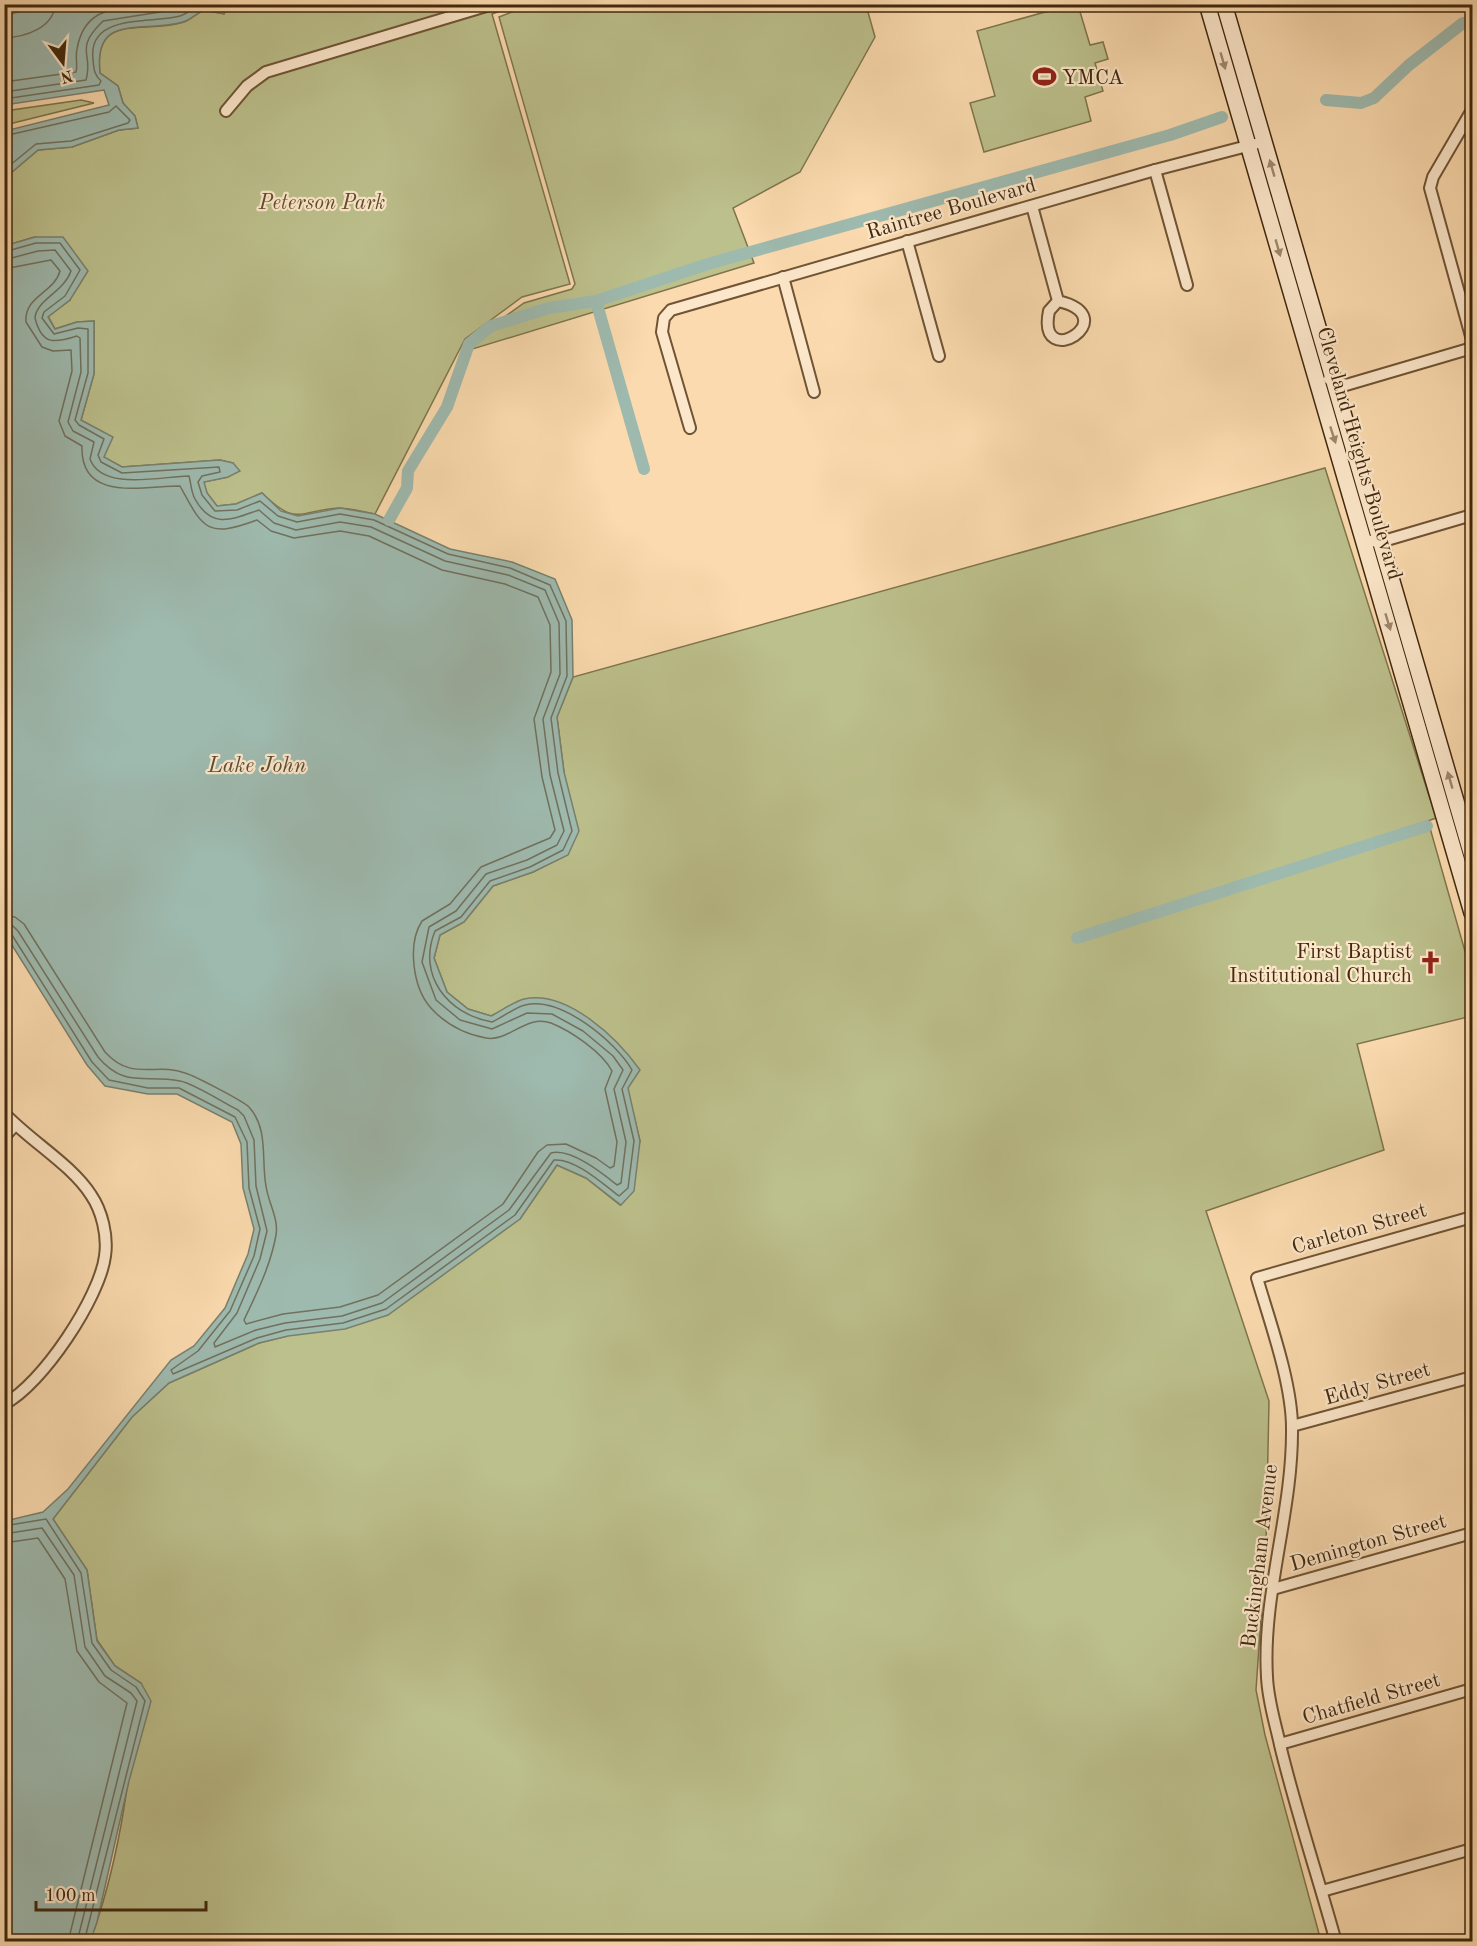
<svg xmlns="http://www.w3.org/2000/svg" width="1477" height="1946" viewBox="0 0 1477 1946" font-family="'Old Standard TT',serif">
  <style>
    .green { fill: #bcc08c; stroke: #7f744c; stroke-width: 1.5 }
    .water { fill: #9ebaaf; stroke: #79806e; stroke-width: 1.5 }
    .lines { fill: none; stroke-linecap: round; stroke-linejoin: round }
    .shore { stroke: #70715e; stroke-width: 1.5 }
    .canal { stroke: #9ebaaf; stroke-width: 12 }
    .street-casing { stroke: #705435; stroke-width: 14 }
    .secondary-casing { stroke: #42280d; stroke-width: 18 }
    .street { stroke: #fce7ca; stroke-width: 10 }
    .secondary { stroke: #fce7ca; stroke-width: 15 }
    .oneway { fill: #9f886c }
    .labels { text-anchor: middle; stroke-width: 4.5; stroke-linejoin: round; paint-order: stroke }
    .poi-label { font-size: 21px; fill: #42280d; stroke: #fce7ca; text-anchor: start }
    .park-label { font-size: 21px; font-style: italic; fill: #604e2d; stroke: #fce7ca }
    .street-label { font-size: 21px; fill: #42280d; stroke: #fce7ca }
    .water-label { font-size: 22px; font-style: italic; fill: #594c36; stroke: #fce7ca }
  </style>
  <rect width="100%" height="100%" fill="#fadaae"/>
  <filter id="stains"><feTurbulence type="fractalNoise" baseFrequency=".00333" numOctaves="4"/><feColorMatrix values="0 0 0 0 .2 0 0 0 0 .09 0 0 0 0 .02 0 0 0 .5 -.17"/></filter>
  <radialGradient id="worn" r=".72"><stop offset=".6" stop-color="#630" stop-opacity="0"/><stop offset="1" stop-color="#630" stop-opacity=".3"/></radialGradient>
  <g class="green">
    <path d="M533,4l333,1 9,32 -75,135 -67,36 21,55 -288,88 2,-8 56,-40 48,-14 3,-5 -76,-267z"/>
    <path d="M228,5h289l-25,9 78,270 -48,13 -57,42 -90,175c-11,-2 -25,-6 -37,-6 -41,3 -41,19 -76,-15l-26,11 -19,2 -10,-13 -4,-11 25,-5 5,-14 -13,-3 -98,7 -19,-10 -22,-37 13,-46v-53l-17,1 -22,7 -7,-13 22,-16 -35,-63 -30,9v-68l33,-28 34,-3 47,-17 19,-2 -3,-12 -12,-13 -5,-17 -18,-13c-7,-62 44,-38 84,-51 6,-2 13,-9 20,-12l20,4z"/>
    <path d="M1070,5h8l12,40 13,-3 5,17 -13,4 8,28 -18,6 6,24 -107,31 -14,-49 25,-7 -18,-65z"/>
    <path d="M81,100l13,3 -89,22v-14z"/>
    <path d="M1325,468l111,350 -8,3 44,155v40l-115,28 27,106 -178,61 63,190 -3,145 -10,144 9,45 56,206h-1231c31,-82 40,-171 51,-258l-26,-17 -18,-26 -10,-70 -34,-51 79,-102 37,-34 90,-40 28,-7 233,-117 37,-54 29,13 34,27 20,-64 -13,-53 -102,-89 -34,17 -23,-7 -21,-17 -13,-34 6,-23 24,-13 29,-36 40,-14 35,-18 -4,-82 -7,-55 16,-40z"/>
  </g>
  <g class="water">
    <path d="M40,5v-1l188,1 -4,9 -20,-4c-7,3 -14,10 -21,12 -39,12 -90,-11 -83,51l18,13 5,17 12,13 3,12 -19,2 -47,17 -34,3 -33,28v-47l104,-26 -5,-15 -99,15v-89z"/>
    <path d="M35,237h28l25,34 -18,29 -22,17 7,12 22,-7 17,-1v53l-13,46 32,17 -9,20 18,10 98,-7 13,3 7,8 -12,6 -24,5 3,11 10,13 19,-2 26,-11 19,18 17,5 42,-8 35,6 75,35 62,13 43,17 17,41 1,57 -16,40 7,55 15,59 -11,24 -35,17 -40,14 -29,36 -24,13 -6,23 13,34 21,17 23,7c10,-5 22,-14 33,-17 43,-10 94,40 116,71l-12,18 12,53 -6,50 -13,14 -35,-27 -29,-13 -37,54 -132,96 -43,14 -57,7 -29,7 -90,40 -37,34 -79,102 34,51 10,71 18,25 26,17 10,18 -22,80 -32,141 -7,20 -85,-1v-420l38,-9 25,-23 103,-129 23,-14 31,-38 23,-54 6,-25 -11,-41 -2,-44 -9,-22 -55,-28h-29l-43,-8 -18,-21 -82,-131 -1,-688z"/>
  </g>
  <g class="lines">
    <g class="shore">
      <path d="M4,38c21,-1 50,-10 51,-34"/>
      <path d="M4,82l72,-10c2,-6 -1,-15 1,-23 7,-40 35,-40 68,-45"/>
      <path d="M4,92l82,-12c8,-27 -13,-30 17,-59l76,-12 7,-5"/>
      <path d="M4,99l95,-14 2,-4c-7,-6 -7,-12 -8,-21 -6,-47 58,-36 87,-44 7,-2 14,-8 20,-12"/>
      <path d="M4,136l105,-24 7,-6 14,14 -2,3 -57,18 -35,3 -32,26"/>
      <path d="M4,252l32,-9h24l20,27 -15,26 -21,16 -2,6 12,16 24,-6 10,1v44l-13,47 4,5 25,14 -6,16 3,7 21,11 97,-6 1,5 -18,4 -4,6 4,13 13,16 22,-1 23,-9 18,15 19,6 43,-8 34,6 74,34 62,14 40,17 16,36 1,55 -16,42 7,55 14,58 -9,19 -33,17 -40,14 -29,36 -26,14c-18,44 12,83 57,91 11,-5 22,-14 33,-17 36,-9 91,37 107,65l-10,19 12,52 -6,47 -9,8c-16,-12 -44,-38 -65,-36l-39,55 -129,94 -43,14 -57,7 -29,8 -84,36 -2,-4 27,-19 32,-40 24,-55 6,-27 -11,-41 -2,-46 -12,-25 -56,-29h-31l-39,-8 -17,-18 -80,-127 -8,-3"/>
      <path d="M4,260l34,-9 17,-1 16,21c-7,21 -35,29 -36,47 7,28 20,25 42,18l3,2 1,34 -13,50 5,9 21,11 -4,17c12,33 73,17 99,17 2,7 2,16 6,23 17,31 38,20 64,11l15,13 22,7 44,-8 31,5 74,34 63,14 37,15 14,33 1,51 -17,45 7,56 14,56 -7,14 -30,15 -41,14 -30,37 -27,16 -7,35 14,38 24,20 32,9 35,-16 25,1 31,17 30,25 10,14 -9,19 12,53 -5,41 -4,2c-15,-12 -46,-37 -66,-32l-42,57 -127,93 -40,13 -57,7 -29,7 -41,17 -1,-4 23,-30 23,-54 7,-28 -11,-45 -2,-46 -10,-24 -6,-6c-14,-7 -45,-27 -58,-29 -35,-7 -55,8 -82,-24l-80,-126 -5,-5 -9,-1"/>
      <path d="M4,269l47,-9 9,11c-6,22 -36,25 -34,51l16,25 11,4 18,-1 1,21 -13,50 6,15 17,10c-2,57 62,40 98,40 23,42 26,53 77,34l14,11 23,7 46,-7 29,5 73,34 63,14 33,13 12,28 1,47 -17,47 8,58 13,53 -5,8 -69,29 -31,37 -28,17c-15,23 -9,66 8,86 15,17 34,27 56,31 23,4 40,-24 65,-15 20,8 51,29 61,48l-7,18 12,53 -3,24 -4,2 -14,-10 -30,-14 -19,1 -9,7 -35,52 -125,91 -38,12 -57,7 -37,10 -2,-4c13,-27 27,-56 32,-85 3,-16 -8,-33 -10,-49 -5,-26 3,-57 -17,-79 -6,-6 -54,-31 -64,-34 -29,-11 -53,9 -80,-21l-81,-128 -9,-7 -11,-1"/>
      <path d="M4,1526l42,-7 35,54 11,70 19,27 25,17 9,14 -61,241"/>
      <path d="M4,1534l38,-6 32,47 11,72 20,29 26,17 6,8 -60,241"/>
      <path d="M4,1543l34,-5 27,41 12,72 22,31 28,21 -59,239"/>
    </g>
    <g class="canal">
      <path d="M1326,100l35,3 13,-5 35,-33 54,-42 9,-1"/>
      <path d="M596,301l48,168"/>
      <path d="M389,520l18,-32 1,-17 39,-64 22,-63 22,-18 58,-18 47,-7 115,-38 459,-128 52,-18"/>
      <path d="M1077,938l350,-112"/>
    </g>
    <defs>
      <g id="street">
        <path d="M1472,110l-39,67 -3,11 42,152"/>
        <path d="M226,111l21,-25 19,-14 227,-68"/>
        <path d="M1155,170l32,115"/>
        <path d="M1032,206l26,95 -9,10c-13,63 78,6 9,-10"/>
        <path d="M907,241l32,115"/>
        <path d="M783,277l31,115"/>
        <path d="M1329,379l17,6 126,-37"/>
        <path d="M690,428l-28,-96 2,-14 7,-8 484,-140 100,-26"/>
        <path d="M1363,540l17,2 92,-27"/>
        <path d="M4,1113c26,28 67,51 87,82 11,16 17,41 14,61 -5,41 -63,129 -101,148"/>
        <path d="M4,1137l11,-12"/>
        <path d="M1292,1426l180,-49"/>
        <path d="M1273,1589l199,-56"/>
        <path d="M1280,1744l192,-55"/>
        <path d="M1322,1891l150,-42"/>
        <path d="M1336,1942c-18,-65 -39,-128 -55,-193 -5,-24 -13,-47 -14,-72 -5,-83 26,-165 25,-249 0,-45 -22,-106 -35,-150l215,-61"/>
      </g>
      <g id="secondary">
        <path d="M1207,4l265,909"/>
        <path d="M1224,4l248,852"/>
      </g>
    </defs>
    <use href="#street" class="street-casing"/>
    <use href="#secondary" class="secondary-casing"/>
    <use href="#street" class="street"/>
    <use href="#secondary" class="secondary"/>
  </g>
  <defs><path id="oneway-solid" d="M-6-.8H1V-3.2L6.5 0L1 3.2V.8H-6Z" transform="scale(1.5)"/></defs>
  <g class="oneway">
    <use href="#oneway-solid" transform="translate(1223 61) rotate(74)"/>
    <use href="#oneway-solid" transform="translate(1272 168) rotate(-106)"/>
    <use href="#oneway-solid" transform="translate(1278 248) rotate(74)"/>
    <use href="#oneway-solid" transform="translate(1333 435) rotate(72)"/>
    <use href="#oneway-solid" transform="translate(1388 622) rotate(73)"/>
    <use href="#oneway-solid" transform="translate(1450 780) rotate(-106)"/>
  </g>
  <defs>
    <symbol id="stadium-bare" viewBox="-9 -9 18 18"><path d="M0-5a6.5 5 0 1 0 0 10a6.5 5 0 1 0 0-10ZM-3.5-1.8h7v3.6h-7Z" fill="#8f2418" stroke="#fce7ca" stroke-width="2.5" paint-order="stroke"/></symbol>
    <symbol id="church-bare" viewBox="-9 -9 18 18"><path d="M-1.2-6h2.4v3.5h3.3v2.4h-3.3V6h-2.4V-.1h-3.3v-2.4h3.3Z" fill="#8f2418" stroke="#fce7ca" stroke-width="2.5" paint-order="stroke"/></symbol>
  </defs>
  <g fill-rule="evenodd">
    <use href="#stadium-bare" x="1028" y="60" width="33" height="33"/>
    <use href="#church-bare" x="1414" y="946" width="33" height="33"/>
  </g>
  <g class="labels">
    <g class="poi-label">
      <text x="1062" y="84">YMCA</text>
      <text x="1412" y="958" text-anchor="end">First Baptist<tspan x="1412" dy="24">Institutional Church</tspan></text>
    </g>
    <g class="park-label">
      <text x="322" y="209">Peterson Park</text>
    </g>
    <g class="street-label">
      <text transform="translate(951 208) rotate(-16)" y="7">Raintree Boulevard</text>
      <text transform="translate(1360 453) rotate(74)" y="7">Cleveland Heights Boulevard</text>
      <text transform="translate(1359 1228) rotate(-16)" y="7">Carleton Street</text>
      <text transform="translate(1377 1383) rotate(-16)" y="7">Eddy Street</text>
      <text transform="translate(1368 1542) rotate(-16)" y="7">Demington Street</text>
      <text transform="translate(1259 1556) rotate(-83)" y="7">Buckingham Avenue</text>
      <text transform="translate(1371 1698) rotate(-16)" y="7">Chatfield Street</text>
    </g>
    <g class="water-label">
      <text x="257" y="772">Lake John</text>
    </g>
  </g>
  <rect width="1477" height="1946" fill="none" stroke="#fadaae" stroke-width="24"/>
  <rect x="6" y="6" width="1465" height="1934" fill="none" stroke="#42280d" stroke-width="3"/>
  <rect x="12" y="12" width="1453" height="1922" fill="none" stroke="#42280d" stroke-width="1.5"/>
  <g transform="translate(63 63) rotate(164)" stroke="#fce7ca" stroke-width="4.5" paint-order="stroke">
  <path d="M0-4.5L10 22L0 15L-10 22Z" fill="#42280d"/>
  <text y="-9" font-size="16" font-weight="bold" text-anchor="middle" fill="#42280d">N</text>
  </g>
  <path d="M36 1901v9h170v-9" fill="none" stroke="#42280d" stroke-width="3"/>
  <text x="45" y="1901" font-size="18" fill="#42280d" stroke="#fce7ca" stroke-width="4.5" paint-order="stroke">100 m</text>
  <rect width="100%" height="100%" filter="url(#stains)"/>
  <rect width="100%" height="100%" fill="url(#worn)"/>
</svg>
